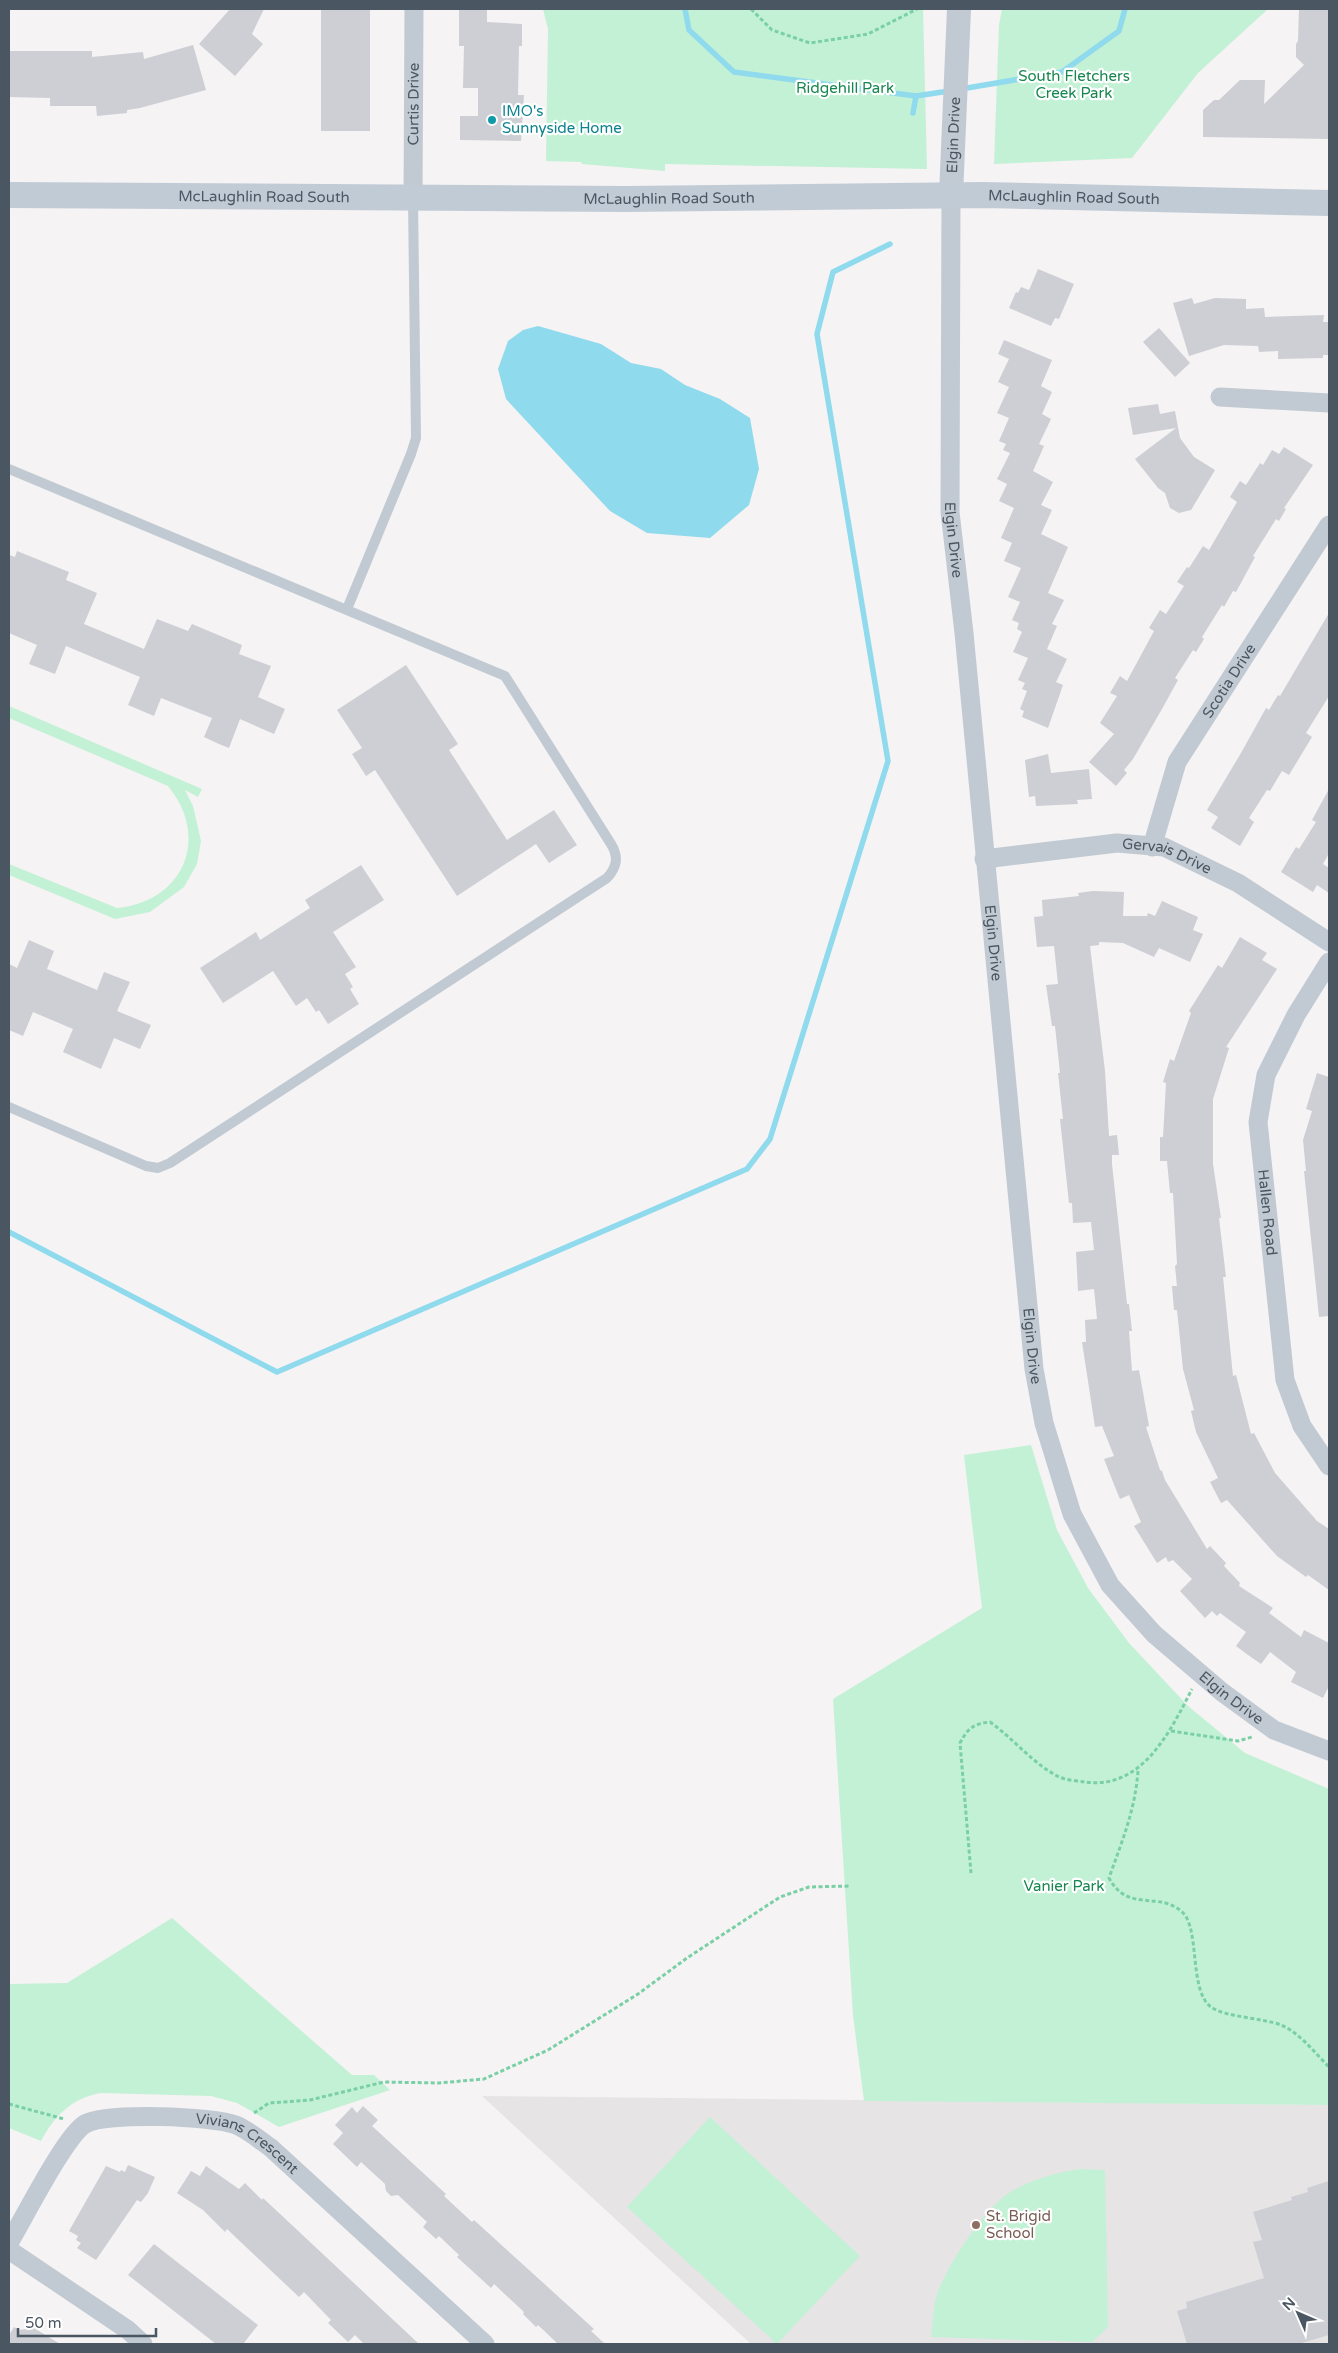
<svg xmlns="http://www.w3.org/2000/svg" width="1338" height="2353" viewBox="0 0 1338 2353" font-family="'Varela Round',sans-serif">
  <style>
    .education { fill: #e6e4e5 }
    .green { fill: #c3f1d5 }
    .water { fill: #90daee }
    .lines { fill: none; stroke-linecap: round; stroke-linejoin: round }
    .stream { stroke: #90daee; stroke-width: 5.5 }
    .building { fill: #cdcfd5 }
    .path { stroke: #7ad0a6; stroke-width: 3; stroke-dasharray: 4 2.5; stroke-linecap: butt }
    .service { stroke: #c1cad2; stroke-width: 10 }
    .minor { stroke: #c1cad2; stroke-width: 19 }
    .tertiary { stroke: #c1cad2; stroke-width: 24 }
    .secondary { stroke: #c1cbd6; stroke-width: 26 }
    .culture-dot { fill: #0f9aa8; stroke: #fff; stroke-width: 2 }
    .education-dot { fill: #8d6e63; stroke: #fff; stroke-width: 2 }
    .labels { text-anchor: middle; stroke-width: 4.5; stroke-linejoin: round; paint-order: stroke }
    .park-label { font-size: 15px; fill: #17864f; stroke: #fff }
    .street-label { font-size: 15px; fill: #4a5661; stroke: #fff }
    .culture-label { font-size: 15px; fill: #0d838f; stroke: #fff; text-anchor: start }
    .education-label { font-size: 15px; fill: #785e54; stroke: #fff; text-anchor: start }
  </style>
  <rect width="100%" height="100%" fill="#f5f3f3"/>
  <path class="education" d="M482,2096l847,9v239h-578z"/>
  <g class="green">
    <path d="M543,9h380l4,160 -262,-5v7l-83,-7 -1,-2 -35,-1 2,-132z"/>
    <path d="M1002,9h266l-70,64 -66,85 -138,6 5,-139z"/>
    <path d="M9,706l193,83 -4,8 -13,-7 8,16 8,35 -4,23 -13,23 -34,25 -35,7 -106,-44v-11l108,44c66,-6 94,-70 51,-122l-159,-68z"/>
    <path d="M1031,1445l26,85 31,58 41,55 59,63 57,47 84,36v316l-465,-4 -11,-86 -20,-316 149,-91 -18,-153z"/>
    <path d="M172,1918l180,157h22l16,15 -111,37 -42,-24 -26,-7 -110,-3c-29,5 -46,22 -60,48l-32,-13v-144l58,-1z"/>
    <path d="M710,2117l150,139 -83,88 -150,-137z"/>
    <path d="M1081,2169l24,1 3,157 -16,15 -161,-5c2,-14 2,-32 7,-45 9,-26 45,-81 68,-97 17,-13 54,-24 75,-26z"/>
  </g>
  <path class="water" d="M538,326l63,18 30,19 30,6 24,16 35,14 30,19 9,51 -10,36 -39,33 -63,-5 -37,-22 -104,-112 -8,-30 10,-28 15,-11z"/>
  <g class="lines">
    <g class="stream">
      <path d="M685,9l4,21 45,42 182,24 33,-5"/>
      <path d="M961,89l101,-17 57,-41 6,-22"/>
      <path d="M913,113l3,-17"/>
      <path d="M9,1232l268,140 470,-203 23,-30 118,-378 -71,-427 16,-62 57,-28"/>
    </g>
  </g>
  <g class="building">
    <path d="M230,9h34l-12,25 11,10 -28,32 -36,-32z"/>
    <rect x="321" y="9" width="49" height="122"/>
    <path d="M459,9h28v13l35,2v22h-3l-1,49h6l-3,46 -61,-1v-24h18v-28h-15l1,-42h-5z"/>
    <path d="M1299,9h30v130l-126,-2v-27l11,-10h5l21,-20h25l-1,24 40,-39 -8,-8v-13l2,-3z"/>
    <path d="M193,45l13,45 -66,18 -13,2v3l-30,3 -1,-10h-46v-8l-41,-1v-46h83v6l51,-5 1,7z"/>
    <path d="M1038,269l36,15 -15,35 -4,-1 -4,8 -42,-18 7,-16 2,1 3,-6 8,3z"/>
    <path d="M1192,298l2,6 21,-6 31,1v10l18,-1 1,9 59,-2 -1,7h6v33h-6v3l-45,1v-8l-19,1 -1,-6 -34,-1 -35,11 -16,-53z"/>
    <path d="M1159,328l31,35 -15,14 -32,-35z"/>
    <path d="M1004,340l48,20 -11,26 11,6 -10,22 9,5 -12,25 5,2 -11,25 20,11 -12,23 11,5 -11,24 27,13 -20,46 16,7 -12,24 5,2 -10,23 20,10 -11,23 7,3 -15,43 -26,-11 2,-6 -4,-2 7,-18 -5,-2 3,-6 -7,-3 10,-22 -15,-6 9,-20 -5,-3 2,-6 -7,-3 8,-18 -12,-5 13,-29 -17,-7 8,-18 -11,-5 13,-30 -15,-7 8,-17 -10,-5 13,-26 -7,-3 3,-6 -7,-3 10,-23 -12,-5 12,-26 -11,-5 11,-23 -11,-5z"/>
    <path d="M1158,404l2,10 15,-3 5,27 14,19 21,13 -24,40 -12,3 -9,-5 -5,-15 -7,-5 -23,-29 41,-31 -43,7 -5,-27z"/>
    <path d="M1284,447l29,18 -29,43 2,1 -7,12 -3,-2 -23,37 2,1 -19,35 -3,-1 -9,16 -2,-2 -20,32 2,2 -8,13 -3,-2 -18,28 3,2 -16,29 -29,50 -9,11 3,3 -11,13 -27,-24 25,-28 -14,-11 17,-27 -7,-3 10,-17 7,5 27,-50 -5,-3 11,-18 6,4 18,-28 -7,-4 10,-15 2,1 14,-22 6,4 28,-48 -7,-5 10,-16 6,4 14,-22 3,2 9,-15 7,4z"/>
    <path d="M17,551l52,21 -3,8 31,13 -13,31 60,25 13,-30 31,12 4,-7 50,21 -3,9 32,12 -13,31 27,12 -11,25 -34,-15 -11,29 -10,-4 -15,-7 8,-19 -51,-20 -7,18 -26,-11 12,-28 -74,-31 -11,28 -26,-10 8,-19 -28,-12v-78l6,2z"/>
    <path d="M1329,613v83l-23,37 6,4 -23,38 -7,-4 -12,20 -3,-1 -18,28 5,4 -14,24 -29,-18 7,-11 -11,-7 34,-57 25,-45 3,2 9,-15 2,1z"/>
    <path d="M406,665l52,79 -9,6 58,90 47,-30 23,35 -28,18 -13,-19 -79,52 -82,-126 -9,6 -14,-22 10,-6 -25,-38z"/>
    <path d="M1048,754l3,19 38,-4 3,30 -15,1 1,4 -42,2 -1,-10 -6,1 -4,-37z"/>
    <path d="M1329,789v64l-6,11 6,4v25l-12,-8 -4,7 -32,-20 15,-25 3,2 17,-27 -4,-2z"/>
    <path d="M361,865l23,35 -51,32 23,35 -11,7 8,13 -3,2 9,15 -31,20 -9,-14 -3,2 -9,-14 -11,8 -23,-35 -50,32 -23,-35 56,-36 4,8 50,-32 -5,-8z"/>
    <path d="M1093,891l31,1 -1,24h24l1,-3 7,3 7,-15 36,16 -5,13 10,4 -13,28 -31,-14 -5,9 -31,-14 -24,-1v3l-9,1 15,125 4,65 8,-1 2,20h-7v9l15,140h2l3,27h-3l3,40 7,-1 10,56 -3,1 14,43 2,1 3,9 42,69 3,-3 16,17 -2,3 16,17 -1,3 34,22 -4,5 32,24 3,-7 25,13v43l-6,12 -32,-16 5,-10 -26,-20 -9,12 -13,-9 -12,-9 10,-14 -26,-19 -3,3 -5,-5 -7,7 -25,-27 12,-12 -19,-19 -5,2 -2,-5 -9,6 -23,-37 7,-4 -12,-27 -9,4 -5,-12 -11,-28 10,-3 -12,-30 -7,1 -13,-85h4l-1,-22 12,-1 -3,-30 -16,2 -2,-39 18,-2 -3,-28 -18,1 -1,-20h-3l-9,-84h3l-5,-46h2l-5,-47h-3l-6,-41 12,-1 -4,-38 -17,1 -3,-30 9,-1 -1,-16 37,-4 -1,-3z"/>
    <path d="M1240,937l27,16 -5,7 15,9 -51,78 3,1 -16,51v65l8,54h-2l7,59h-3l10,99 3,-1 15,59 3,-1 21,40 42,48 12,8v61l-21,-15 -2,2 -29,-21 -50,-56 -6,3 -11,-21 8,-4 -22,-46 -5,-21 3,-1 -11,-41 -6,-59h-3l-2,-24h5l-2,-20 2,-2 -4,-71h-3l-3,-32h-7v-24h3l3,-54 -3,-1 7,-23 4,2 17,-48 -2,-2 29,-46 4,3z"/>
    <path d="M29,940l25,11 -7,18 50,21 7,-18 26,10 -13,29 34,14 -11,24 -26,-11 -13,31 -38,-17 10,-23 -40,-17 -10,24 -14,-6v-66l8,4z"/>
    <path d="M1317,1073l12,4v239l-10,1 -15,-146h2l-3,-31 9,-29 -6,-2z"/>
    <path d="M363,2106l15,14 -6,6 74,68 -2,2 28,26 2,-2 120,109 -3,2 14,13h-47l-20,-19 -2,2 -13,-13 1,-2 -30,-28 -3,4 -34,-31 2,-2 -20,-19 -3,3 -13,-12 4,-5 -29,-27 -7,1 -5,-5 -1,-7 -24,-22 -4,5 -24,-23 10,-11 -8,-8 17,-18 5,6z"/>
    <path d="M128,2165l27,12 -7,16 -7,9 -4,-2 -41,60 -19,-12 4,-5 -5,-3 2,-4 -9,-5 37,-65 14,6 1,-2 4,2z"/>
    <path d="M206,2166l33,23 6,-6 17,17 1,-2 156,146h-55l-9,-9 -7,7 -20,-19 3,-3 -27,-28 -5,5 -72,-68 -2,3 -22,-22 -26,-17 14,-22 9,5z"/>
    <path d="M1329,2181v154l-31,9h-111l-10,-33 10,-3 -1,-6 78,-24 -11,-36 9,-2 -9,-28 39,-12 -1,-3 17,-5 -1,-4z"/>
    <path d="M154,2244l104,81 -15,19h-27l-88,-69z"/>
    <path d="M14,2327l5,3 15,-2 26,16h-51v-9z"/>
  </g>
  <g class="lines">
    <g class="path">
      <path d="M751,9l21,21 38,13 58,-9 49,-25"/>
      <path d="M1171,1731l67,10 14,-4"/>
      <path d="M1138,1771c-3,40 -16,70 -29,107 19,35 48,13 72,33 20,15 7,79 30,96 13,10 52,11 70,18 19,8 34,28 48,42"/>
      <path d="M971,1873l-11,-130c8,-15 13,-19 30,-21 24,17 42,41 69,55 7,3 18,4 26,5 57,8 85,-50 107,-93"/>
      <path d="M9,2104l55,15"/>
      <path d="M254,2113l15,-10 41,-3 74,-18 55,1 45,-4 64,-29 90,-56 49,-36 93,-61 29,-10 41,-1"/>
    </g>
    <g class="service">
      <path d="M9,469l496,207 106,168c8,13 6,23 -4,34l-437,285 -12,5 -12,-2 -137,-59"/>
      <path d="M347,609l64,-155 5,-16 -3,-239"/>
    </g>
    <g class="minor">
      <path id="s1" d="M951,195l-1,317 14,121 70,736 10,54 28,91 38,71 44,49 68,58 52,38 55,21"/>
      <path id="s2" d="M413,199l1,-190"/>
      <path d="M1220,397l109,6"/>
      <path id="s3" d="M1152,847l25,-85 152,-237"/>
      <path id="s4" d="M984,859l133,-16 47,4 74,36 91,59"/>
      <path id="s5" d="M1329,962l-33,53 -30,60 -8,47 27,258 17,46 27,40"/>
      <path id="s6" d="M9,2243c14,-23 56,-107 76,-119 20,-12 128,-8 151,1 12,5 24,15 35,23l214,196"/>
      <path d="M9,2250l119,80 15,14"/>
    </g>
    <path class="tertiary" id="s7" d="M951,195l8,-186"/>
    <path class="secondary" id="s8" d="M9,195l617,4 356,-4 347,8"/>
  </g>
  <circle class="culture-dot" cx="492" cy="120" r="5"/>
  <circle class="education-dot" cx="976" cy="2225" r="5"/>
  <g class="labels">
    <g class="park-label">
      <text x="1074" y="81">South Fletchers<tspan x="1074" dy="17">Creek Park</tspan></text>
      <text x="845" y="93">Ridgehill Park</text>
      <text x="1064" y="1891">Vanier Park</text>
    </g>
    <g class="street-label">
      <text dy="5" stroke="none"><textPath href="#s2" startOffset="95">Curtis Drive</textPath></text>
      <text dy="5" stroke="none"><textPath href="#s7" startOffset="60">Elgin Drive</textPath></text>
      <text dy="5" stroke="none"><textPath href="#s8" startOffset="1065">McLaughlin Road South</textPath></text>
      <text dy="5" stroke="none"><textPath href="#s8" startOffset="255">McLaughlin Road South</textPath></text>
      <text dy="5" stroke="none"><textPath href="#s8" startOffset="660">McLaughlin Road South</textPath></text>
      <text dy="5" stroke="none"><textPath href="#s1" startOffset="345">Elgin Drive</textPath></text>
      <text dy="5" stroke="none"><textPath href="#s3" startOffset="185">Scotia Drive</textPath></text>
      <text dy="5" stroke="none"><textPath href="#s4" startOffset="186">Gervais Drive</textPath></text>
      <text dy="5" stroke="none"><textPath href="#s1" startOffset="750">Elgin Drive</textPath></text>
      <text dy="5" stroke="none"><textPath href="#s5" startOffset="268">Hallen Road</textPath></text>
      <text dy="5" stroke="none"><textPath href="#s1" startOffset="1155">Elgin Drive</textPath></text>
      <text dy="5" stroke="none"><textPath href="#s1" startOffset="1575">Elgin Drive</textPath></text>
      <text dy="5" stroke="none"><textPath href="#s6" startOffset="312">Vivians Crescent</textPath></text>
    </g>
    <g class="culture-label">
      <text x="502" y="116">IMO's<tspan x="502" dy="17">Sunnyside Home</tspan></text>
    </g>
    <g class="education-label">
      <text x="986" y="2221">St. Brigid<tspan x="986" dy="17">School</tspan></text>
    </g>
  </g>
  <rect width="1338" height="2353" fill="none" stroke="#4a5661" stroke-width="20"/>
  <g transform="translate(1298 2313) rotate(315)" stroke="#ffffff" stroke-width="4" paint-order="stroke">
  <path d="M0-4L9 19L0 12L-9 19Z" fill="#4a5661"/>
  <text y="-8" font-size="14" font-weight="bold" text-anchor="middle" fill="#4a5661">N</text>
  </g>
  <path d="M18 2328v8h138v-8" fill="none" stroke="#4a5661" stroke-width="2.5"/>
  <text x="25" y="2328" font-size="15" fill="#4a5661" stroke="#ffffff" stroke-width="4" paint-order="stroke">50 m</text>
</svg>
